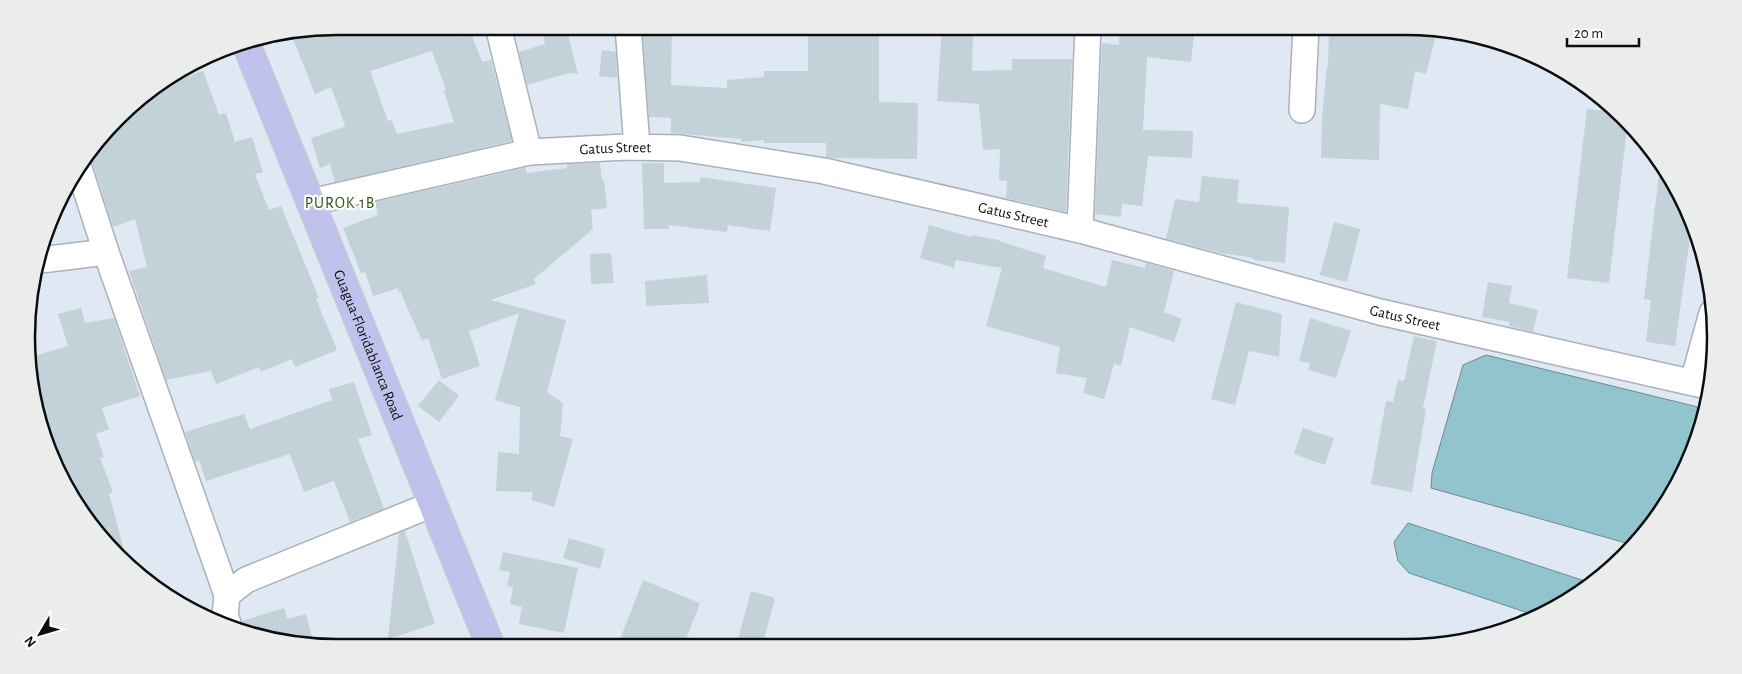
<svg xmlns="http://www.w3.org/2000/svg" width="1742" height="674" viewBox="0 0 1742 674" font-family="'Alegreya Sans',sans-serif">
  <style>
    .water { fill: #91c4cc; stroke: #698d94 }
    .building { fill: #c3d1d8; fill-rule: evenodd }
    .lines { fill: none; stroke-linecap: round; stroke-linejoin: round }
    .street-casing { stroke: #a9b1bc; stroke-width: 28 }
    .primary-casing { stroke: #c9cacb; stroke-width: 30 }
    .street { stroke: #fff; stroke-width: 25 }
    .primary { stroke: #c1c2eb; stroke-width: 28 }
    .labels { text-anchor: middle; stroke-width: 4.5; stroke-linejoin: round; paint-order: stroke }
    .street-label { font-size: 15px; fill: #0b0d11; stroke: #fff }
    .neighbourhood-label { font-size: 16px; letter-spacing: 1px; fill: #315414; stroke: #fff }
    .rim { fill: none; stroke: #0b0d11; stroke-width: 2.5 }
  </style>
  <rect width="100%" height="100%" fill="#e0e8f4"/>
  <g class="water">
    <path d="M1486,355l220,54 -1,9 -41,91 -31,36 -202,-57 1,-15 31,-108z"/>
    <path d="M1408,523l183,60 -51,34 -131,-44 -11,-12 -4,-19z"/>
  </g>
  <g class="building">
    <path d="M363,26h91l3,11 14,-4 11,29 9,-2 21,81 -177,41 -5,-18 -10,4 -9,-30 33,-11 1,-2 -14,-38 -16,7 -24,-60 37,-6 4,8zM432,51l14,39 -2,1 10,31 -57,12 -5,-14 -4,1 -18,-50z"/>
    <path d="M556,26h10l12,48 -9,-1 -42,12 -8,-33 26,-8 -3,-15z"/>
    <path d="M642,26h30l-1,59 56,3v-8l37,-3v-6h44v-45h71v76l39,1 -1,56 -85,-1 -6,-1v-14h-62v-3l-23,2v-3l-70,-6v-15l-22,-1z"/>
    <path d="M942,26h31l-1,45 40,-1v-11h60l-6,153 -60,-14 1,-17 -8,-1 1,-31 -17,1 -4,-46 -42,-3z"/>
    <path d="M1157,26h38l-4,36 -44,-5 -4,73 50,1 -1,27 -44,-2 -6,50 -20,-2 -1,13 -26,-3 7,-171 17,2 1,-18 36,4z"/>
    <path d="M1329,26h76l32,4 -11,44 -11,-3 -7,38 -28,-5 -1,56 -58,-2 1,-40 5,-52h1z"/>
    <path d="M602,50l14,2 1,26 -18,-2z"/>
    <path d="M203,71l16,44 7,-2 9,29 17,-5 11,35 -8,2 14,36 12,-4 38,92 -3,1 21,51 -42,17 -3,-8 -31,13 -2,-5 -43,17 -5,-13 -45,9 -37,-109 18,-4 -12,-48 -22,8 -20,-63 -4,-7 43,-54 33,-19z"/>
    <path d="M1587,109l27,3 13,16 -18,155 -42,-5z"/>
    <path d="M600,163l2,17h2l3,28 -16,2 2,19 -59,50 2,5 -45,16 75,20 -19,72 16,11 -3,33 13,3 -19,68 -23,-7 2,-8 -37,-1 2,-39 21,2 1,-47 -25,-7 24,-87 -50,18 11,35 -38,13 -14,-41 -6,3 -22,-50 -2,1v-4l-25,8 -8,-24 -4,1 -18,-45 35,-13 -3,-13 150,-34 2,5 40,-5v-4z"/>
    <path d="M642,163h22v20l36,-1v-5l76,11 -6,43 -42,-6 -1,7 -58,-7v4h-25z"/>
    <path d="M1660,166l14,16 17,49 -16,115 -29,-4 5,-42 -7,-1z"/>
    <path d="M1202,176l37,4 -2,23 52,4 -4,56 -31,-3v-2l-34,-5 -54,-14 9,-40 24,3z"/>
    <path d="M1334,222l26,7 -13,53 -27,-7z"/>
    <path d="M929,225l42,12v-2l28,5v1l47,15 -3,12 63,19 6,-27 33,8 1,-5 28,8 -10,41 18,7 -8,23 -44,-15 -9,39 -7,-2 -10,35 -21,-6 4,-15 -31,-5 4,-26 -74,-21 16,-58 -46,-8 -2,8 -34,-10z"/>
    <path d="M611,253l3,30 -23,1 -1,-30z"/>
    <path d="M707,275l2,28 -63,3 -1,-25z"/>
    <path d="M1488,282l24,4 -3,17 29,7 -5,22 -24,-6 1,-4 -28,-5z"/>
    <path d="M1236,302l46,12 -3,43 -30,-6 -14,54 -24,-6z"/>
    <path d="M81,308l4,15 29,-5 26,78 -38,12 7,21 -13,5 8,23 -4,1 13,34 -4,2 18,67 -49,-52 -16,-42 -8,-30 -5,1 -17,-40 -1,-41 37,-11 -10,-32z"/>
    <path d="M1310,318l41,13 -15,47 -28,-8 2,-7 -11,-2z"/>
    <path d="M1414,336l23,5 -14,67 3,1 -14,83 -41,-8 15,-83 7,1 5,-22 6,1z"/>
    <path d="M439,380l20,16 -20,26 -21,-16z"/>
    <path d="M354,382l18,53 -14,4 26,70 -34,13 -16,-41 -30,11 -14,-38 -84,27 -7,-21 -4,2 -10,-30 59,-18 6,15 82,-29 -3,-11z"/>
    <path d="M1303,428l31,10 -9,27 -31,-11z"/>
    <path d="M405,531l30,93 -47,15 11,-106z"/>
    <path d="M569,538l36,11 -5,20 -37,-11z"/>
    <path d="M503,552l75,16 -14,65 -45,-9 3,-17 -12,-3 3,-17 -6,-1 3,-14 -11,-2z"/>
    <path d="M643,580l57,23 -17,44h-66z"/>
    <path d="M751,591l24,7 -13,49h-26z"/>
    <path d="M284,608l3,11 19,-5 8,31 -58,-8 -15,-8 1,-8z"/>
  </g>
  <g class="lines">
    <defs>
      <g id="street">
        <path d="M498,26l31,126"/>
        <path d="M628,26l9,121"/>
        <path d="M1302,110l4,-84"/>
        <path d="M79,168l27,84 121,343"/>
        <path id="s1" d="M311,202l218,-50 97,-5 54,1 144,23 256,59 300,82 327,74"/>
        <path d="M1080,230l8,-204"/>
        <path d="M41,260l65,-8"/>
        <path d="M1693,382l19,-69"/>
        <path d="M228,623l-3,-6 2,-22 19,-15 187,-76"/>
      </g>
      <g id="primary">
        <path id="s2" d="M245,41l246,606"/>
      </g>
    </defs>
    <use href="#street" class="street-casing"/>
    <use href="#primary" class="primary-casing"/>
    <use href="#street" class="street"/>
    <use href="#primary" class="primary"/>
  </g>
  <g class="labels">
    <g class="street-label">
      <text dy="5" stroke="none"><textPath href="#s1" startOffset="310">Gatus Street</textPath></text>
      <text dy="5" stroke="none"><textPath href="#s1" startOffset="715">Gatus Street</textPath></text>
      <text dy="5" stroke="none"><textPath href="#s1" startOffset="1120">Gatus Street</textPath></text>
      <text dy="5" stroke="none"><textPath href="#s2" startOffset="328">Guagua-Floridablanca Road</textPath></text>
    </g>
    <g class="neighbourhood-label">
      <text x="340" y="208">PUROK 1B</text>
    </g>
  </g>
  <path d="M0 0H1742V674H0ZM337 35H1405A302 302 0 0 1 1707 337V337A302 302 0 0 1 1405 639H337A302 302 0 0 1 35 337V337A302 302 0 0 1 337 35Z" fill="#ebecec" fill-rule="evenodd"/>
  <path class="rim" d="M337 35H1405A302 302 0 0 1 1707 337V337A302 302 0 0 1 1405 639H337A302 302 0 0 1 35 337V337A302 302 0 0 1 337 35Z"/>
  <g transform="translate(40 634) rotate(232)" stroke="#ffffff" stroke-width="4" paint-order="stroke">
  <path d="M0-4L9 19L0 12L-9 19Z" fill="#0b0d11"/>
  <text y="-8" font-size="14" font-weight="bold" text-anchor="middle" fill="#0b0d11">N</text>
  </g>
  <path d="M1567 38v8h72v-8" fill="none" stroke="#0b0d11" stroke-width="2.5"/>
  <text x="1574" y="38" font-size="15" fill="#0b0d11" stroke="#ffffff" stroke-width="4" paint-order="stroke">20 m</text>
</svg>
